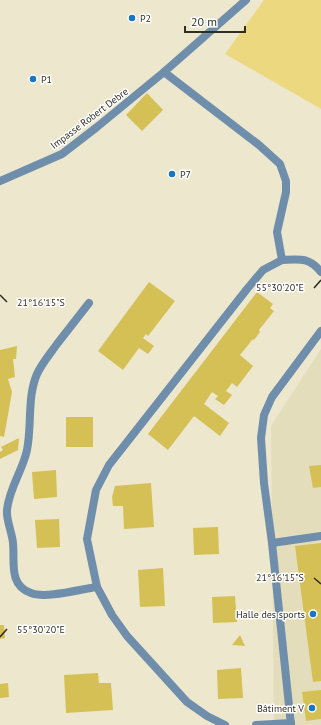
<svg xmlns="http://www.w3.org/2000/svg" width="321" height="725" viewBox="0 0 321 725" font-family="'PT Sans',sans-serif">
  <style>
    .built { fill: #e4ddbb }
    .green { fill: #ecd97f }
    .building { fill: #d5c055 }
    .lines { fill: none; stroke-linecap: round; stroke-linejoin: round }
    .service { stroke: #6f8eac; stroke-width: 8 }
    .minor { stroke: #6f8eac; stroke-width: 8 }
    .ticks { fill: none; stroke: #302e23; stroke-width: 1.5 }
    .poi-dot { fill: #1776c2; stroke: #fff; stroke-width: 1.5 }
    .labels { text-anchor: middle; stroke-width: 3; stroke-linejoin: round; paint-order: stroke }
    .poi-label { font-size: 10px; fill: #302e23; stroke: #fff; text-anchor: start }
    .street-label { font-size: 10px; fill: #302e23; stroke: #fff }
    .ticks-label { font-size: 10px; text-anchor: middle; fill: #302e23; stroke: #fff; stroke-width: 3; stroke-linejoin: round; paint-order: stroke }
  </style>
  <rect width="100%" height="100%" fill="#ede7cd"/>
  <path class="built" d="M321,349v376h-47l-3,-299z"/>
  <path class="green" d="M264,0h57v109l-96,-55z"/>
  <g class="building">
    <path d="M147,93l16,17 -21,21 -16,-16z"/>
    <path d="M149,282l26,19 -27,35 -2,-2 -3,4 11,8 -6,8 -9,-6 -16,22 -25,-19z"/>
    <path d="M257,292l16,12 -3,4 4,3 -15,19 1,2 -6,8 -1,-1 -13,16 13,11 -16,21 -5,-4 -6,8 6,4 -8,10 -9,-6 3,-3 -6,-4 -8,12 25,19 -9,13 -26,-20 -26,34 -20,-16z"/>
    <path d="M17,346l-1,13h-3l2,18 -7,2 4,13 -8,45 -4,-1v-86z"/>
    <rect x="66" y="417" width="27" height="30"/>
    <path d="M19,438l-1,12 -18,9v-7l3,-2 -2,-3z"/>
    <path d="M321,465v22l-8,1 -4,-22z"/>
    <path d="M56,470l1,27 -23,2 -2,-27z"/>
    <path d="M151,483l3,44 -30,2 -1,-23h-10l-1,-9 3,-11z"/>
    <path d="M59,519l1,28 -23,1 -2,-28z"/>
    <path d="M218,527l1,27 -25,1 -1,-27z"/>
    <path d="M321,543v138l-8,1 -18,-136z"/>
    <path d="M163,568l2,38 -25,1 -2,-37z"/>
    <path d="M235,596l2,26 -24,1 -1,-26z"/>
    <path d="M0,625h4l1,13 -5,1z"/>
    <path d="M240,635l5,11 -13,-1z"/>
    <path d="M241,668l2,30 -25,1 -1,-29z"/>
    <path d="M98,673l1,10h12l2,27 -47,3 -2,-38z"/>
    <path d="M8,683l1,14 -9,1v-14z"/>
    <path d="M321,690v29l-15,2 -4,-29z"/>
  </g>
  <g class="lines">
    <g class="service">
      <path d="M246,0l-82,72 95,73 21,19 6,17v11l-9,40 5,28c18,-1 27,-3 39,12"/>
      <path d="M89,303c-11,14 -21,27 -32,41 -7,10 -15,19 -20,30 -10,23 -5,51 -10,76 -4,20 -18,38 -20,60 -1,10 5,22 6,33 2,18 -5,42 18,50 15,6 50,-4 66,-6"/>
      <path d="M272,543l49,-7"/>
      <path d="M225,725l-18,-9 -20,-14 -60,-66 -15,-21 -15,-28 -10,-48 9,-49 13,-25 138,-176 16,-19 19,-10"/>
      <path d="M256,725l35,-2"/>
      <path d="M291,725l-19,-182 -8,-60 -3,-45 3,-23 8,-18 49,-66"/>
    </g>
    <path class="minor" d="M0,181l62,-27 35,-27 67,-55"/>
  </g>
  <path class="ticks" d="M314,288l7,-8M0,295l7,7M314,578l7,6M0,637l7,-8"/>
  <g class="poi-dot">
    <circle cx="132" cy="18" r="4"/>
    <circle cx="33" cy="79" r="4"/>
    <circle cx="172" cy="174" r="4"/>
    <circle cx="313" cy="614" r="4"/>
    <circle cx="312" cy="708" r="4"/>
  </g>
  <g class="labels">
    <g class="poi-label">
      <text x="140" y="22">P2</text>
      <text x="41" y="83">P1</text>
      <text x="180" y="178">P7</text>
      <text x="305" y="618" text-anchor="end">Halle des sports</text>
      <text x="304" y="712" text-anchor="end">Bâtiment V</text>
    </g>
    <g class="street-label">
      <text transform="translate(89 118) rotate(-37)" y="4">Impasse Robert Debre</text>
    </g>
  </g>
  <g class="ticks-label">
    <text x="280" y="291">55°30'20"E</text>
    <text x="41" y="306">21°16'15"S</text>
    <text x="280" y="581">21°16'15"S</text>
    <text x="41" y="633">55°30'20"E</text>
  </g>
  <path d="M185 26v6h60v-6" fill="none" stroke="#302e23" stroke-width="2"/>
  <text x="191" y="26" font-size="12" fill="#302e23" stroke="#ffffff" stroke-width="3" paint-order="stroke">20 m</text>
</svg>
